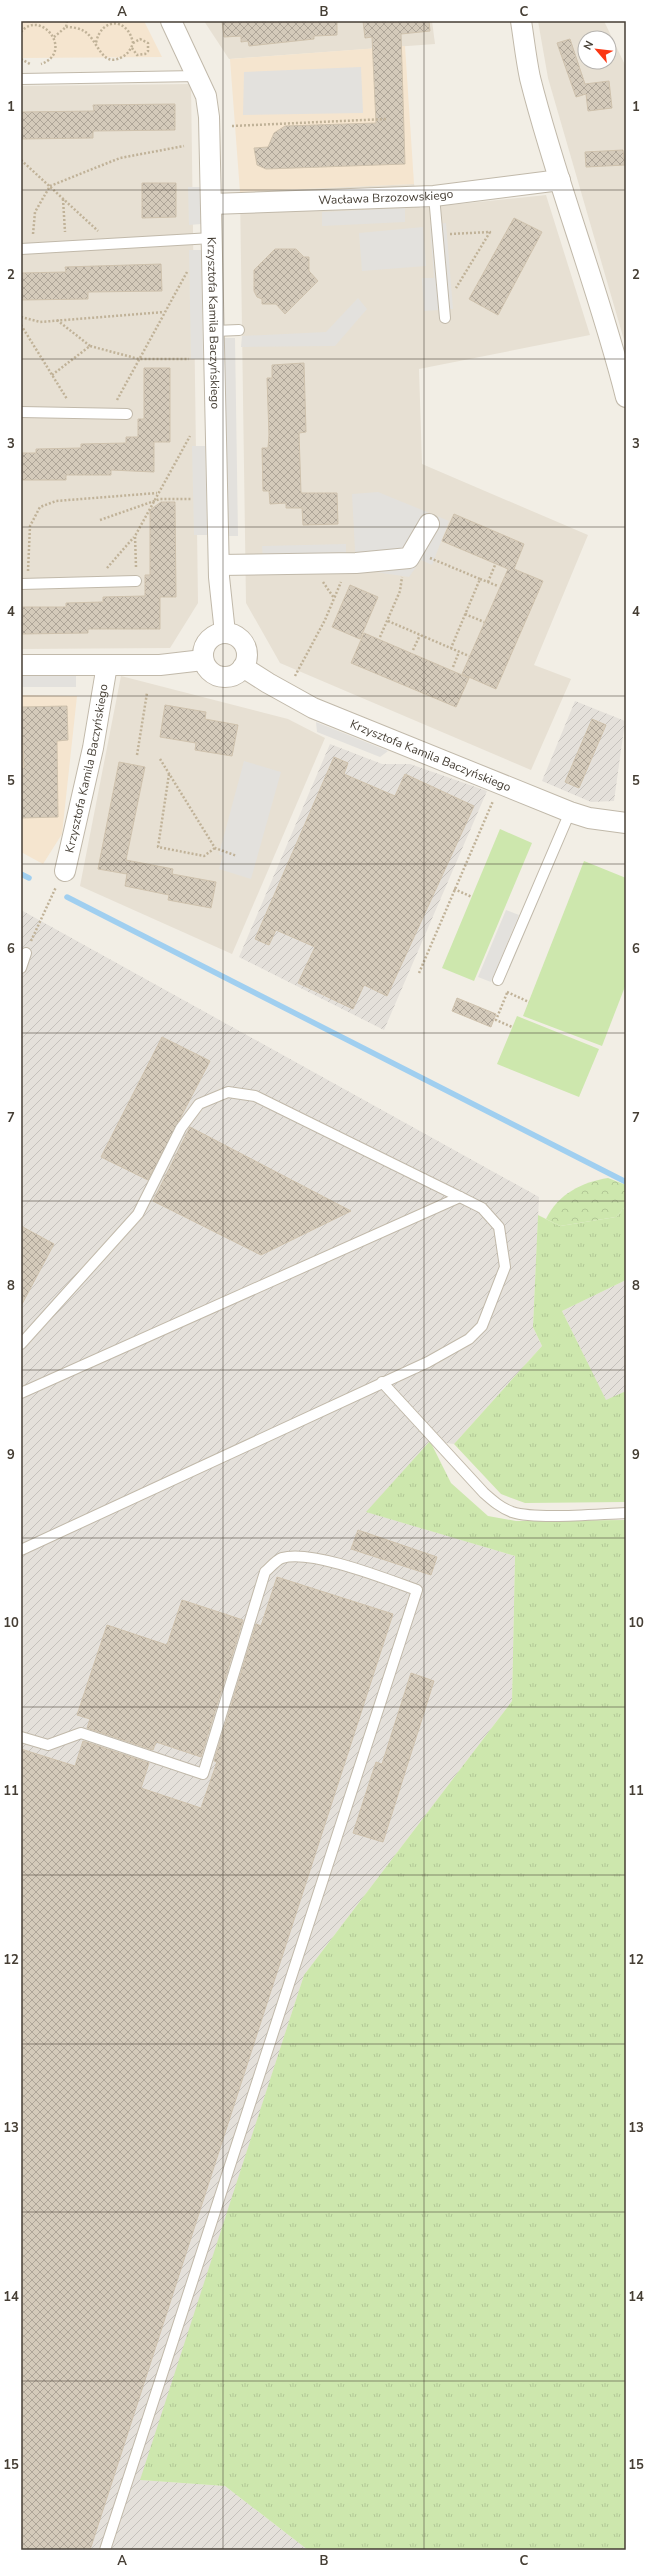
<svg xmlns="http://www.w3.org/2000/svg" width="647" height="2571" viewBox="0 0 647 2571" font-family="'Nunito Sans',sans-serif">
  <style>
    .residential { fill: #e7e0d3; fill-rule: evenodd }
    .commercial { fill: #f5e5cf }
    .industrial { fill: url(#industrial-furrows) }
    .grass { fill: url(#grass-tufts) }
    .forest { fill: url(#forest-crowns) }
    .garden { fill: #cde7ad }
    .parking { fill: #e3e1dd }
    .lines { fill: none; stroke-linecap: round; stroke-linejoin: round }
    .stream { stroke: #a0cff0; stroke-width: 5.5 }
    .building { fill: url(#building-cross-hatch); stroke: #cfc2ad }
    .service-casing { stroke: #c1b9aa; stroke-width: 12 }
    .minor-casing { stroke: #c1b9aa; stroke-width: 22 }
    .path { stroke: #c0b298; stroke-width: 2.5; stroke-dasharray: 2 2; stroke-linecap: butt }
    .service { stroke: #fff; stroke-width: 10 }
    .minor { stroke: #fff; stroke-width: 20 }
    .grid { fill: none; stroke: #453e34; stroke-width: 1; stroke-opacity: 0.55 }
    .labels { text-anchor: middle; stroke-width: 3; stroke-linejoin: round; paint-order: stroke }
    .street-label { font-size: 12px; fill: #453e34; stroke: #fff }
    .neatline { fill: none; stroke: #453e34; stroke-width: 1.5 }
    .grid-label { font-size: 13px; text-anchor: middle; font-weight: bold; fill: #453e34 }
  </style>
  <defs>
    <pattern id="industrial-furrows" width="10" height="10" patternUnits="userSpaceOnUse"><rect width="10" height="10" fill="#e4e0da"/><path d="M-1 1l2-2M0 10L10 0M9 11l2-2" fill="none" stroke="#c5c1bc"/></pattern>
    <pattern id="grass-tufts" width="24" height="20" patternUnits="userSpaceOnUse"><rect width="24" height="20" fill="#cde7ad"/><path d="M3 7l-1-3M5 7V3M7 7l1-3M15 17l-1-3M17 17v-4M19 17l1-3" fill="none" stroke="#b1c795"/></pattern>
    <pattern id="forest-crowns" width="20" height="18" patternUnits="userSpaceOnUse"><rect width="20" height="18" fill="#cde7ad"/><path d="M2 6a3 3 0 1 1 6 0M12 15a3 3 0 1 1 6 0" fill="none" stroke="#b1c795"/></pattern>
    <pattern id="building-cross-hatch" width="8" height="8" patternUnits="userSpaceOnUse"><rect width="8" height="8" fill="#d4caba"/><path d="M0 0l8 8M0 8l8-8" fill="none" stroke="#aea598"/></pattern>
  </defs>
  <rect width="100%" height="100%" fill="#f2eee5"/>
  <g class="residential">
    <path d="M204,21h228l3,23 -206,15z"/>
    <path d="M538,21h66l22,46v280l-78,-269zM585,38h24v24h-24z"/>
    <path d="M191,84l7,519 -28,45 -149,1v-563z"/>
    <path d="M414,184l6,24 126,-13 44,140 -171,34 3,95 166,71 -54,130 37,14 -40,91 -251,-107 -34,-60 -6,-411z"/>
    <path d="M121,676l167,43 37,19 -93,216 -152,-68z"/>
  </g>
  <g class="commercial">
    <path d="M21,21h123l18,36 -141,1z"/>
    <path d="M405,46l9,138 -174,8 -10,-133z"/>
    <path d="M21,695l56,1 -15,138 -19,30 -22,-12z"/>
  </g>
  <g class="industrial">
    <path d="M575,701l50,20 -11,80 -23,1 -49,-21z"/>
    <path d="M330,744l52,20h28l77,27 -103,239 -145,-73z"/>
    <path d="M21,910l518,287 -6,130 9,19 -88,98 -24,-3 -63,71 148,44 -3,145 -208,274 -163,505 84,6 83,64h-287z"/>
    <path d="M626,1280v111l-20,10 -44,-90z"/>
  </g>
  <g class="grass">
    <path d="M626,1206v74l-64,31 44,89 20,-9v111l-101,1 -24,-9 -47,-50 88,-98 -9,-19 5,-112 22,11 56,-9z"/>
    <path d="M430,1441l21,42 37,33 28,5 110,-1v1030h-318l-83,-64 -85,-6 164,-505 208,-274 3,-145 -149,-44z"/>
  </g>
  <path class="forest" d="M608,1178l18,7v21l-10,11 -56,9 -14,-7c12,-25 36,-37 62,-41z"/>
  <g class="garden">
    <path d="M500,829l32,14 -58,138 -32,-13z"/>
    <path d="M584,861l42,17v106l-24,62 -79,-30z"/>
    <path d="M517,1016l82,33 -20,48 -82,-33z"/>
  </g>
  <g class="parking">
    <path d="M361,67l2,46 -120,2 1,-43z"/>
    <path d="M188,187h12l1,37 -12,1z"/>
    <path d="M405,208v14l-83,4v-14z"/>
    <path d="M446,223l7,86 -29,2 -2,-33h12l-4,-53z"/>
    <path d="M423,227l3,39 -64,5 -3,-38z"/>
    <path d="M189,250h12l2,109h-12z"/>
    <path d="M358,298l9,11 -32,37 -94,1 1,-11 84,-4z"/>
    <path d="M221,338h14l3,198h-13z"/>
    <path d="M192,446h13l2,89h-13z"/>
    <path d="M378,492l71,29 -17,44 -11,-5 -12,17 -53,-8 -4,-75z"/>
    <path d="M346,544v12l-83,3 -1,-13z"/>
    <rect x="21" y="673" width="55" height="14"/>
    <path d="M316,722l72,29 -8,6 -63,-25z"/>
    <path d="M244,761l37,11 -30,107 -32,-10 4,-13 -4,-2z"/>
    <path d="M506,910l13,5 -28,67 -13,-5z"/>
  </g>
  <g class="lines">
    <g class="stream">
      <path d="M21,874l8,4"/>
      <path d="M67,897l559,285"/>
    </g>
  </g>
  <g class="building">
    <path d="M222,21h115v14l-23,1v3l-65,7 -1,-5 -7,1v-6l-17,1z"/>
    <path d="M363,21h66l1,10 -29,3 4,130 -139,5 -9,-4 -3,-17 14,-1 6,-14 11,-7 91,-3 -4,-86 -7,1z"/>
    <path d="M570,39l15,45 24,-3 3,27 -24,3 -2,-17 -10,3 -19,-54z"/>
    <path d="M175,104v26l-82,1v7l-72,1v-27l73,-1 -1,-6z"/>
    <path d="M623,150l2,15 -39,2 -1,-15z"/>
    <path d="M142,183h34v34l-34,1z"/>
    <path d="M514,218l28,14 -44,83 -29,-16z"/>
    <path d="M275,249h21l8,8h5v14l9,10 -33,33 -9,-10h-14v-5l-5,-2 -3,-6v-21z"/>
    <path d="M161,264l1,27 -74,1v7l-67,1v-27l45,-1 -1,-5z"/>
    <path d="M304,363l2,69 -7,1 2,60h36l1,31 -35,1 -1,-17h-16v-5l-16,1 -1,-13h-6l-1,-43h6l1,-13 -2,-57h5v-13z"/>
    <path d="M144,368h26v74h-16v30l-43,-2v5h-45v5h-45l1,-27h14v-4l45,-1v-4l45,-1v-6h12v-18h6z"/>
    <path d="M161,502h14l1,95h-16v32h-72v4l-67,1v-27h45v-4l37,-1v-5l42,-1v-21h5v-65z"/>
    <path d="M454,514l70,30 -10,25 29,12 -47,108 -34,-15 46,-105 -66,-28z"/>
    <path d="M350,585l28,12 -18,42 -28,-12z"/>
    <path d="M364,633l105,45 -13,29 -105,-44z"/>
    <path d="M165,705l41,7 -1,7 33,6 -6,31 -37,-6 1,-7 -36,-6z"/>
    <path d="M67,706l1,34 -11,1 1,76 -37,1v-50h3l-3,-61z"/>
    <path d="M592,719l14,6 -27,63 -14,-6z"/>
    <path d="M334,757l14,6 -4,11 51,22 10,-22 69,32 -87,190 -23,-11 -11,24 -55,-26 17,-36 -39,-17 -7,15 -14,-6z"/>
    <path d="M119,762l26,5 -19,93 47,9 -1,5 44,8 -5,26 -43,-8 1,-5 -44,-9 2,-12 -29,-5z"/>
    <path d="M457,998l39,16 -5,13 -39,-16z"/>
    <path d="M162,1037l48,24 -62,119 -47,-23z"/>
    <path d="M190,1127l161,84 -90,44 -108,-54z"/>
    <path d="M21,1226l33,18 -33,62z"/>
    <path d="M358,1530l79,27 -6,18 -80,-26z"/>
    <path d="M277,1577l116,37 -303,936h-69v-801l54,17 8,-25 66,22 -8,25 60,20 16,-46 -3,-1 42,-137 5,2z"/>
    <path d="M182,1600l61,20 -42,137 -45,-15 -3,8 -66,-22 3,-9 -13,-4 30,-90 60,20z"/>
    <path d="M411,1673l23,8 -51,161 -30,-9 23,-71 6,2z"/>
  </g>
  <g class="lines">
    <defs>
      <g id="service">
        <path d="M21,79l177,-3"/>
        <path d="M434,196l11,122"/>
        <path d="M21,249l191,-11"/>
        <path d="M214,331l25,-1"/>
        <path d="M21,412l106,2"/>
        <path d="M21,584l115,-3"/>
        <path d="M21,968l5,-15"/>
        <path d="M498,980l72,-168"/>
        <path d="M21,1344l117,-130 43,-86 18,-24 29,-12 27,4 205,101 22,11 17,19 6,40 -23,59 -13,13 -41,23 -407,188"/>
        <path d="M382,1382l102,111c9,8 17,15 28,19 25,8 85,2 114,1"/>
        <path d="M21,1393l439,-196"/>
        <path d="M21,1737l27,8 33,-12 122,41 62,-202c5,-4 11,-12 17,-14 29,-9 104,21 135,32l-312,960"/>
      </g>
      <g id="minor">
        <path id="s1" d="M171,21l35,75 3,21 10,460 6,56"/>
        <path d="M521,21c3,19 5,38 9,57 27,108 69,211 96,319"/>
        <path id="s2" d="M211,204l223,-8 126,-16"/>
        <path d="M219,565l137,-2 53,-5 20,-34"/>
        <circle cx="225" cy="655" r="22"/>
        <path d="M21,665h139l43,-5"/>
        <path id="s3" d="M243,667l25,16 45,25 257,104 19,6 37,5"/>
        <path id="s4" d="M65,871l28,-123 14,-83"/>
      </g>
    </defs>
    <use href="#service" class="service-casing"/>
    <use href="#minor" class="minor-casing"/>
    <g class="path">
      <path d="M66,27c6,0 13,1 18,4 14,8 17,38 38,26 6,-3 9,-8 11,-14 -5,-26 -32,-26 -37,0"/>
      <path d="M21,32c20,-24 54,20 20,32"/>
      <path d="M54,37l12,-10 1,-6"/>
      <path d="M132,48l5,7 8,-1 3,-3v-8l-8,-4 -7,4"/>
      <path d="M21,59l9,5"/>
      <path d="M232,126l154,-7"/>
      <path d="M21,160l77,71"/>
      <path d="M63,199l2,33"/>
      <path d="M33,234l2,-22 15,-26 70,-28 64,-12"/>
      <path d="M450,234l40,-2 -34,56"/>
      <path d="M21,317l19,5 124,-10"/>
      <path d="M57,320l33,26"/>
      <path d="M21,325l46,74"/>
      <path d="M52,375l38,-29 49,13h50"/>
      <path d="M117,400l70,-128"/>
      <path d="M100,520l60,-21h32"/>
      <path d="M430,558l50,21 -29,69"/>
      <path d="M136,567l-1,-31 55,-100"/>
      <path d="M107,568l27,-31"/>
      <path d="M28,571l2,-45 10,-19 16,-6 101,-8"/>
      <path d="M480,579l18,7"/>
      <path d="M323,582l11,16"/>
      <path d="M488,582l7,-17"/>
      <path d="M465,614l19,8"/>
      <path d="M388,621l81,35"/>
      <path d="M380,637l20,-46 2,-14"/>
      <path d="M413,650l7,-15"/>
      <path d="M453,667l6,-15"/>
      <path d="M295,676l30,-56 16,-38"/>
      <path d="M137,755l10,-62"/>
      <path d="M160,759l55,89 22,8"/>
      <path d="M169,774l-11,73 46,9 11,-8"/>
      <path d="M454,889l18,8"/>
      <path d="M31,941l25,-54"/>
      <path d="M419,973l74,-172"/>
      <path d="M507,992l22,10"/>
      <path d="M507,993l-11,27 16,7"/>
    </g>
    <use href="#service" class="service"/>
    <use href="#minor" class="minor"/>
  </g>
  <path class="grid" d="M223,21v2529M424,21v2529M21,190h605M21,359h605M21,527h605M21,696h605M21,864h605M21,1033h605M21,1201h605M21,1370h605M21,1538h605M21,1707h605M21,1875h605M21,2044h605M21,2212h605M21,2381h605"/>
  <g class="labels">
    <g class="street-label">
      <text dy="4" stroke="none"><textPath href="#s2" startOffset="175">Wacława Brzozowskiego</textPath></text>
      <text dy="4" stroke="none"><textPath href="#s1" startOffset="310">Krzysztofa Kamila Baczyńskiego</textPath></text>
      <text dy="4" stroke="none"><textPath href="#s3" startOffset="208">Krzysztofa Kamila Baczyńskiego</textPath></text>
      <text dy="4" stroke="none"><textPath href="#s4" startOffset="105">Krzysztofa Kamila Baczyńskiego</textPath></text>
    </g>
  </g>
  <rect width="647" height="2571" fill="none" stroke="#ffffff" stroke-width="44"/>
  <g transform="translate(597 50) rotate(298)"><circle r="19" fill="#ffffff" stroke="#b5b2ae"/>
  <path d="M0-3L7 15L0 10L-7 15Z" fill="#fb3713"/>
  <text y="-6" font-size="11" font-weight="bold" text-anchor="middle" fill="#453e34">N</text>
  </g>
  <rect x="22" y="22" width="603" height="2527" class="neatline"/>
  <g class="grid-label">
    <text x="122" y="16">A</text>
    <text x="324" y="16">B</text>
    <text x="524" y="16">C</text>
    <text x="11" y="111">1</text>
    <text x="636" y="111">1</text>
    <text x="11" y="279">2</text>
    <text x="636" y="279">2</text>
    <text x="11" y="448">3</text>
    <text x="636" y="448">3</text>
    <text x="11" y="616">4</text>
    <text x="636" y="616">4</text>
    <text x="11" y="785">5</text>
    <text x="636" y="785">5</text>
    <text x="11" y="953">6</text>
    <text x="636" y="953">6</text>
    <text x="11" y="1122">7</text>
    <text x="636" y="1122">7</text>
    <text x="11" y="1290">8</text>
    <text x="636" y="1290">8</text>
    <text x="11" y="1459">9</text>
    <text x="636" y="1459">9</text>
    <text x="11" y="1627">10</text>
    <text x="636" y="1627">10</text>
    <text x="11" y="1795">11</text>
    <text x="636" y="1795">11</text>
    <text x="11" y="1964">12</text>
    <text x="636" y="1964">12</text>
    <text x="11" y="2132">13</text>
    <text x="636" y="2132">13</text>
    <text x="11" y="2301">14</text>
    <text x="636" y="2301">14</text>
    <text x="11" y="2469">15</text>
    <text x="636" y="2469">15</text>
    <text x="122" y="2565">A</text>
    <text x="324" y="2565">B</text>
    <text x="524" y="2565">C</text>
  </g>
</svg>
